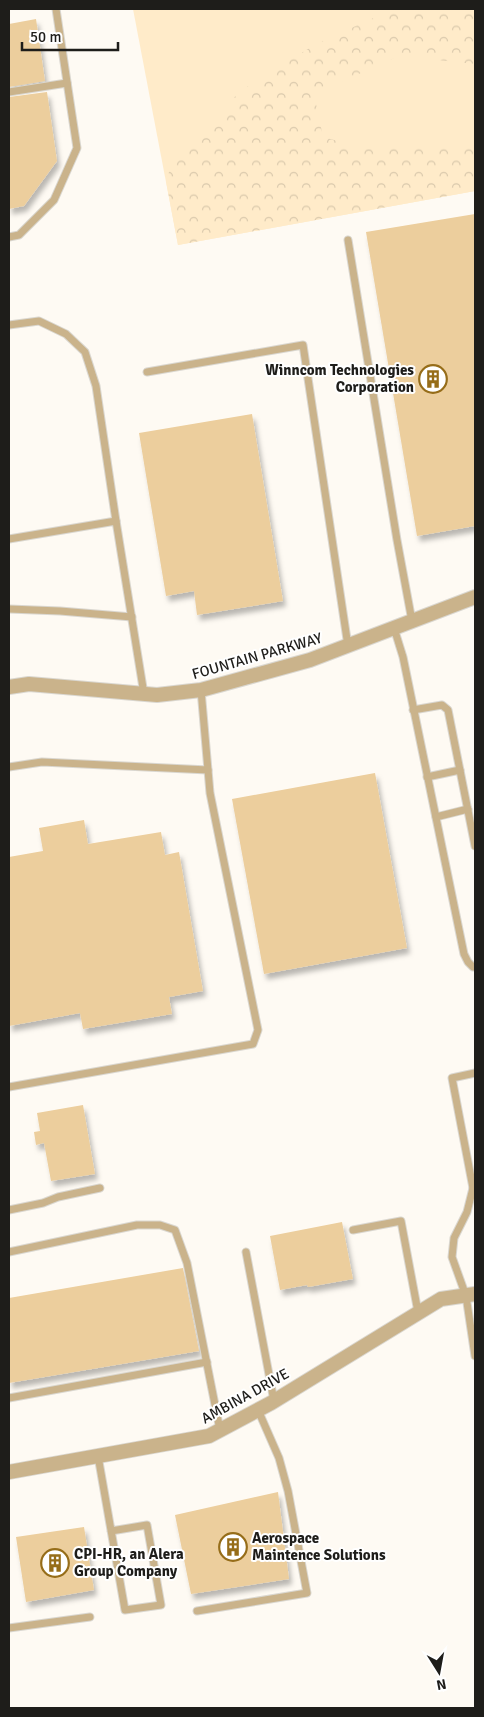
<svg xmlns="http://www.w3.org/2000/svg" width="484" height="1717" viewBox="0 0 484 1717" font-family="Signika,sans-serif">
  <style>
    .green { fill: #ffebc9 }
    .forest { fill: url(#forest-crowns) }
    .building { fill: #ecce9d; filter: url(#shadow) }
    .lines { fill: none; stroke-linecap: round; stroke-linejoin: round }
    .lane-casing { stroke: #dad7d0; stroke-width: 9 }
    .street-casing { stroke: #dad7d0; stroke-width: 16 }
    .lane { stroke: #cab38b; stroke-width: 7 }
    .street { stroke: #cab38b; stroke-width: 14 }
    .labels { text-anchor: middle; stroke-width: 4; stroke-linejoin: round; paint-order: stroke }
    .poi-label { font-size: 15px; font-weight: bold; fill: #1e1d1a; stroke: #fff; text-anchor: start }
    .street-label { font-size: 15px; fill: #1e1d1a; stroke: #fff }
  </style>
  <defs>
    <pattern id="forest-crowns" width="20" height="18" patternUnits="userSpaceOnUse" patternTransform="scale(1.25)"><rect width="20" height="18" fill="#ffebc9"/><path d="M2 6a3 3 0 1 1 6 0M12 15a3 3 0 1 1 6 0" fill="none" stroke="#dac9ac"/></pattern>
    <filter id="shadow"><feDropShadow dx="3" dy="5.5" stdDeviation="2.5" flood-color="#0004"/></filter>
  </defs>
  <rect width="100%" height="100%" fill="#fefaf3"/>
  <path class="green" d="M133,9h275l67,11v171l-297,54z"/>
  <path class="forest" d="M393,9h82v55l-76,-8 -85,38 9,43 44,12 73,-3 35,-3v48l-297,54 -12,-64 4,-12 70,-78 76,-47z"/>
  <g class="building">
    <path d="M36,19l9,62 -36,6v-63z"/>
    <path d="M47,92l10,69 -33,45 -15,3v-112z"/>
    <path d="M475,214v312l-58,10 -51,-304z"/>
    <path d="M252,414l31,187 -86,14 -3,-24 -28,5 -27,-163z"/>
    <path d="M375,773l32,175 -143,26 -32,-175z"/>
    <path d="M84,820l4,24 73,-12 4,23 14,-3 24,139 -34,6 3,17 -89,15 -3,-16 -71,13v-169l34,-6 -4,-23z"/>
    <path d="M83,1105l12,69 -44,7 -7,-38 -8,2 -2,-13 6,-1 -3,-18z"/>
    <path d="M342,1222l11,57 -45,8 -1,-2 -27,5 -10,-54z"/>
    <path d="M183,1268l16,83 -190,32v-85z"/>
    <path d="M278,1492l11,87 -98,15 -16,-79z"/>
    <path d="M84,1527l10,63 -68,12 -10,-65z"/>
  </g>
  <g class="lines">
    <defs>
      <g id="lane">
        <path d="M9,92l58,-9"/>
        <path d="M9,237l10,-2 35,-35 23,-52 -21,-139"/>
        <path d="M348,240l49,300 15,81"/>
        <path d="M9,325l30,-4 27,13 19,18 11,34 20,135"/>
        <path d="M147,372l156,-27 45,301"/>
        <path d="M9,539l107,-18 28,173"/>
        <path d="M9,609l51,2 72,6"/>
        <path d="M394,628l9,29 61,297 4,8 5,5h2"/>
        <path d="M413,710l29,-5 6,5 27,136"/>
        <path d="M9,767l33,-5 166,8"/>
        <path d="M427,777l33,-7"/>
        <path d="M436,817l32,-8"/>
        <path d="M9,1087l244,-43 5,-14 -48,-237 -9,-103"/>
        <path d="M473,1188l-21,-110 23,-5"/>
        <path d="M475,1188h-2l-6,24 -13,26 -2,19 14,39 9,60"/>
        <path d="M9,1210l34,-7 15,-6 42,-9"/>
        <path d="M353,1230l48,-9 17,91"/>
        <path d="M9,1252l128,-27h23l15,5 12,33 33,167"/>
        <path d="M246,1252l28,149"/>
        <path d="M9,1398l198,-36"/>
        <path d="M98,1456l27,154 36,-5 -14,-80 -36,6"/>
        <path d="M197,1611l110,-18 -19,-102 -9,-33 -21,-48"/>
        <path d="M9,1628l81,-11"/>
      </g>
      <g id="street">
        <path d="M9,687l20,-3 128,11 44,-5 109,-30 165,-63"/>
        <path d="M9,1472l200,-36 62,-33 170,-104 34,-5"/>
      </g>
    </defs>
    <use href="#lane" class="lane-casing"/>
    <use href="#street" class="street-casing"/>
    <use href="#lane" class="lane"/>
    <use href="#street" class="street"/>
  </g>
  <defs>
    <symbol id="building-ring" viewBox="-11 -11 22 22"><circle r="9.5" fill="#fff" stroke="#966d19" stroke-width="1.5"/><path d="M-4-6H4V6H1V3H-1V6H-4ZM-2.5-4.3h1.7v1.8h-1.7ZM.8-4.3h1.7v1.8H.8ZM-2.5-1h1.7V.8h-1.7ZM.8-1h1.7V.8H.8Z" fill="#966d19"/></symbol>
  </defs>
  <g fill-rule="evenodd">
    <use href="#building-ring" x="417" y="363" width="32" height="32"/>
    <use href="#building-ring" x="217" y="1531" width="32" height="32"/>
    <use href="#building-ring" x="39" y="1547" width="32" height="32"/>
  </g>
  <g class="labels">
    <g class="poi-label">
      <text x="414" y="375" text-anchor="end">Winncom Technologies<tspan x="414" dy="17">Corporation</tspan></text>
      <text x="252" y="1543">Aerospace<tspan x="252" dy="17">Maintence Solutions</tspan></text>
      <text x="74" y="1559">CPI-HR, an Alera<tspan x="74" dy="17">Group Company</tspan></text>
    </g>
    <g class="street-label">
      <text transform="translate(257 656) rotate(-16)" y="5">FOUNTAIN PARKWAY</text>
      <text transform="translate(245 1396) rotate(-29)" y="5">AMBINA DRIVE</text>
    </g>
  </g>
  <rect width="484" height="1717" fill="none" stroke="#1e1d1a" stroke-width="20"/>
  <g transform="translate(439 1672) rotate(169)" stroke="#ffffff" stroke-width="4" paint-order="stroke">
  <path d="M0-4L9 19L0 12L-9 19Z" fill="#1e1d1a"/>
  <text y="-8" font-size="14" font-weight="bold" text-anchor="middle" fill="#1e1d1a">N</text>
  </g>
  <path d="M22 42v8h96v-8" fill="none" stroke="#1e1d1a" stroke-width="2.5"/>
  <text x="30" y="42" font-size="15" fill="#1e1d1a" stroke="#ffffff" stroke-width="4" paint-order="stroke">50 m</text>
</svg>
